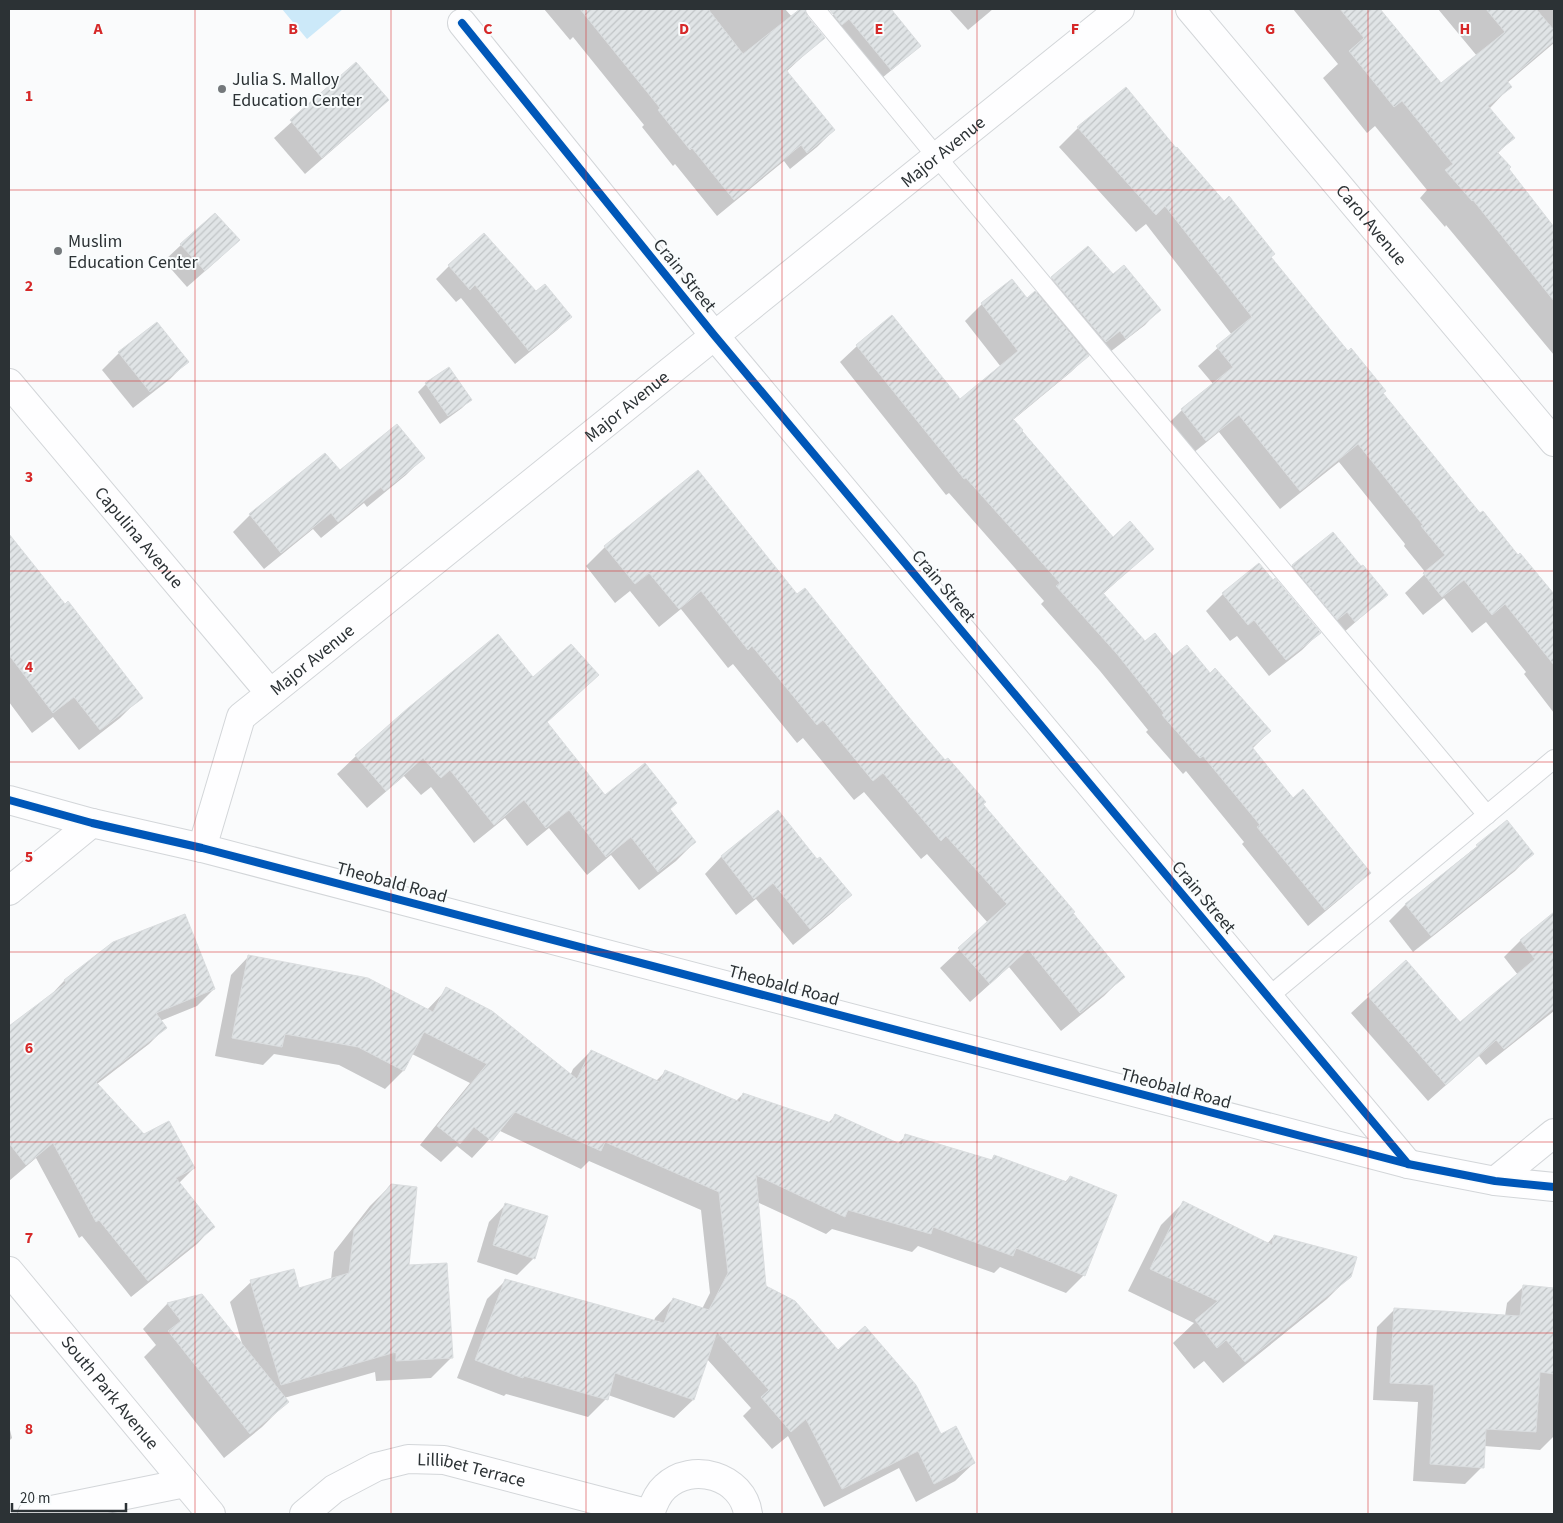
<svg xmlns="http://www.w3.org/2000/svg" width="1563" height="1523" viewBox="0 0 1563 1523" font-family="'Source Sans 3',sans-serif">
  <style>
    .green { fill: #cce9f9 }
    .shadow { fill: #0003 }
    .building { fill: url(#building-hatch); stroke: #dadddf }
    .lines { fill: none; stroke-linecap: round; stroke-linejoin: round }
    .lane-casing { stroke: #d3d6d9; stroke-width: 20 }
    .street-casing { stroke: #d3d6d9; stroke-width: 30 }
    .secondary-casing { stroke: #d3d6d9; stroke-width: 30 }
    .lane { stroke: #fefeff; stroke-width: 18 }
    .street { stroke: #fefeff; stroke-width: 28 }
    .secondary { stroke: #fefeff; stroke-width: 28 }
    .cycleway-casing { stroke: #f9fcfd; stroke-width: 11 }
    .cycleway { stroke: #0057b8; stroke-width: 8 }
    .grid { fill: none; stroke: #d62828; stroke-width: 1; stroke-opacity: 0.55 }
    .poi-dot { fill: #74787b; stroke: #f9fcfd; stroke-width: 2 }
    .labels { text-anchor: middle; stroke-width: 4; stroke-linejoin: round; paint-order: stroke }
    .poi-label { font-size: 18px; fill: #2c3235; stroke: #f9fcfd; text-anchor: start }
    .street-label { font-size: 18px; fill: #2c3235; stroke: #f9fcfd }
    .grid-label { font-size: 16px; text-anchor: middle; font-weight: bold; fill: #d62828; stroke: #f9fcfd; stroke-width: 4; stroke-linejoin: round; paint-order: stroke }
  </style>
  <defs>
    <pattern id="building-hatch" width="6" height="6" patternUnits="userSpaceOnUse" patternTransform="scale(1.25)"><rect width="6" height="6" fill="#e0e4e6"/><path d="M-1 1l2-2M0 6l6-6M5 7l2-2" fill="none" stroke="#c0c4c6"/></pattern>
  </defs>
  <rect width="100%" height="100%" fill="#fafbfc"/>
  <path class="green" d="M282,9h61l-36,30z"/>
  <g class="shadow">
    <path d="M544,9h94l9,11 15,-11h123l31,35 -30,28 48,58 -17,17 -27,22 -6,-8 -67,55 -42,-52 -2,2 -31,-39 2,-2 -71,-88 -3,3z"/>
    <path d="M839,9h53l-1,1 20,44 -29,24 -50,-62z"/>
    <path d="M949,9h44l-25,21z"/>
    <path d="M1293,9h86l62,76 36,-29 -39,-47h116v34l-47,40 3,4 -21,22 24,29 -16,16 10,15 47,60v126l-108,-130 -1,2 -25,-29 7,-8 -52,-64 -8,7 -44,-55 15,-14z"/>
    <path d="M356,64l31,36 -17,17 -65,57 -31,-36z"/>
    <path d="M1126,89l50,61 93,108 211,257 37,42 3,-2 34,41v117l-30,-39 2,-2 -40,-50 -14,11 -28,-35 -21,17 -18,-22 21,-20 -22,-27 1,-2 -66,-82 -59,47 -61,-77 -32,26 -24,-29 19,-19 32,-25 -16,-19 34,-31 -86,-111 -10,8 -77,-85 19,-19z"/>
    <path d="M181,245l40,12 -34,30 -23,-26z"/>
    <path d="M449,266l87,27 34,24 -13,13 -42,34 -54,-66 -5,4 -20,-23z"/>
    <path d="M1113,276l46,34 -14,15 -35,27 -6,-7 -14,11 -1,-2 -18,18 -58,48 99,118 40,11 -49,45 42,48 64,33 61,56 -18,18 41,50 76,74 -17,16 -44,37 -66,-82 2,-2 -58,-71 -3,3 -37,-42 2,-2 -48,-59 -59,-67 3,-3 -95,-108 -3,2 -106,-133 17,-16 103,54 41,-33 -36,-46 17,-17 29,-23 16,19 9,-6 16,-16z"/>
    <path d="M119,353l68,9 -17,17 -37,29 -31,-38z"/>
    <path d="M426,384l44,16 -8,8 -22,16 -22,-32z"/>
    <path d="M423,458l-17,17 -39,32 -3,-4 -43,35 -8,-9 -49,40 -31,-37 17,-17 90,-43z"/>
    <path d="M1333,533l28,35 25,27 -44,39 -62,-56 12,-12z"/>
    <path d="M9,540l132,157 -21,21 -41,32 -26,-33 -21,16 -23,-31z"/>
    <path d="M605,547l192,49 104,114 81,94 141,173 -19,19 -43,35 -52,-64 -39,35 -30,-34 48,-45 -61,-69 -6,5 -57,-67 -10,8 -51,-62 -6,5 -64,-79 -5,4 -47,-59 -22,18 -29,-36 -15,12 -29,-37z"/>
    <path d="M1259,565l60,68 -17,17 -33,26 -32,-40 -7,5 -24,-30 17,-17z"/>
    <path d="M598,675l-52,48 59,73 90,46 -19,19 -37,29 -28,-35 -24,20 -38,-47 -22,18 -22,-28 -31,25 -43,-56 -10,8 -17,-19 -37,32 -30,-34 19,-18 177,-77z"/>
    <path d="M778,812l39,49 33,34 -17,17 -40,33 -37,-46 -20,16 -31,-41 16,-17z"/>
    <path d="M1507,822l25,32 -17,17 -102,81 -24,-31 17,-17z"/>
    <path d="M1554,913v98l-68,54 -7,-9 -51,45 -77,-88 55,-51 54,62 58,-49 -14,-18 17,-17z"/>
    <path d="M114,944l100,45 -17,17 -37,15 5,7 -16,16 -52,40 47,52 50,32 -15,15 34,44 -16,17 -66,53 -49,-61 -3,2 -43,-80 -27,23v-154l39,-29 16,-17z"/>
    <path d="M249,956l178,54 20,-21 123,87 3,-7 18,-18 65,30 10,-10 69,31 8,-8 85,29 7,-7 62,28 9,-8 84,25 5,-5 70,26 5,-5 14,98 -18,18 -66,-26 -6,6 -76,-27 -6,6 -80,-23 -6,5 -69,-32 8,85 73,64 136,112 -19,18 -39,21 -17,-34 -75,39 -36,-71 -16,13 -29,-33 8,-8 -44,-49 -14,41 -19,18 -66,-23 -2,4 -18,18 -82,-23 -2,2 -47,-18 30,-79 19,-19 148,41 1,-3 18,-19 29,10 8,-16 -9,-83 -112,-49 -8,8 -83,-39 -26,28 -15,-12 -16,16 -21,-17 50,-62 -58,-29 -9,17 -18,18 -46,-24 -65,-11 -11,11 -48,-9 16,-81z"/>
    <path d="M391,1185l17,82 44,90 -21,21 -55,3 -1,-9 -91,26 3,4 -25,25 -38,31 -80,-101 12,-12 -13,-16 24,-25 35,-9 41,52 -13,-45 21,-20 47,7 33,-9 3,-28 36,-46z"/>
    <path d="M1183,1203l84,41 7,-8 76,40 -23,23 -104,84 -19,-22 -10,8 -21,-26 21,-20 -66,-32 33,-66z"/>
    <path d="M505,1205l29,53 -17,17 -40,-13 12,-40z"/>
    <path d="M1524,1286l30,4v146l-14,14 -56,-4 -2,21 -17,17 -52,-3 5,-79 -45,-2 4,-73 17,-17 111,6 2,-13z"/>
    <path d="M9,1426l3,12 -3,3z"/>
  </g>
  <g class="building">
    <path d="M580,9h128l35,45 57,-45h5l2,7 18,22 -39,32 49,60 -28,23 -6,-8 -67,55 -42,-52 -2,2 -32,-40 2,-2z"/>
    <path d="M829,9h62l30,37 -30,24 -42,-51 -7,6z"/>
    <path d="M1340,9h40l61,74 64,-51 -19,-23h50l18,21v11l-47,40 5,6 -24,19 27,32 -18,14 14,15 -2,2 45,58v74l-81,-101 -1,1 -27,-31 8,-6 -51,-63 -8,6 -45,-56 15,-13z"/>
    <path d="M356,62l33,38 -67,58 -32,-38z"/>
    <path d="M1126,87l50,61 1,-1 47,54 5,-5 46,58 -4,3 77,94 3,-3 35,43 -3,2 97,120 3,-2 35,44 2,-2 34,41v71l-49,-61 -13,11 -28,-35 -22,17 -19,-24 22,-18 -24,-29 2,-1 -65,-81 -58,47 -61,-76 -33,26 -25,-32 52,-42 -17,-21 36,-29 -87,-111 -9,9 -79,-88z"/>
    <path d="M215,213l25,27 -35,31 -25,-27z"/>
    <path d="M484,233l52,58 9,-7 27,33 -43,34 -54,-66 -5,5 -22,-25z"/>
    <path d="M1088,246l25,28 11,-9 37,45 -35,29 -6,-8 -14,11 -55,-65z"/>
    <path d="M1012,279l15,19 8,-7 54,65 -76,63 10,11 -1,1 91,106 17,-16 24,28 -51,44 42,48 10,-8 18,23 14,-11 23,28 5,-5 56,63 -19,16 41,51 10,-9 68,84 -46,37 -68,-83 3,-2 -57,-69 -3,2 -38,-43 2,-2 -47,-59 -61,-68 4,-3 -94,-105 -2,1 -108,-134 36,-30 68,84 58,-48 -37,-48z"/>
    <path d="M157,322l32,40 -39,30 -32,-40z"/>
    <path d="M449,367l23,33 -24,16 -23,-33z"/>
    <path d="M397,424l28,34 -41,33 -3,-4 -43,35 -7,-9 -50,40 -32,-39 76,-61 15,17z"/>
    <path d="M698,470l99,124 8,-6 97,121 43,51 3,-2 38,44 -3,2 92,108 -2,1 52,64 -45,36 -52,-64 -38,35 -32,-36 49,-44 -61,-68 -5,5 -58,-68 -10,8 -50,-61 -6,5 -65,-79 -4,4 -47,-59 -22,18 -30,-36 -14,11 -31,-38z"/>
    <path d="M1333,532l28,34 2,-1 25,30 -33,27 -8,-10 -10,8 -45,-55z"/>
    <path d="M9,534l56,70 3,-3 75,97 -43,32 -26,-33 -21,16 -44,-58z"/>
    <path d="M1259,563l14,17 2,-2 46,55 -35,27 -32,-40 -6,5 -26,-32z"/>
    <path d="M498,634l35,43 38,-33 28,31 -52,47 58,73 40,-32 32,40 -7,6 26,33 -38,30 -27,-35 -25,20 -37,-47 -23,18 -22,-28 -30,25 -44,-55 -9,8 -18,-20 -37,33 -31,-36 53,-47z"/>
    <path d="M778,810l39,49 3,-2 32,38 -42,34 -37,-46 -19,16 -33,-43z"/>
    <path d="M1507,820l27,34 -103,82 -26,-32 73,-58 -2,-1z"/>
    <path d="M1554,912v96l-50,41 -8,-9 -50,45 -79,-90 39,-35 54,62 75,-63 -15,-19z"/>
    <path d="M185,914l30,75 -59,24 11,15 -71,54 48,52 25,-13 26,47 -19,10 39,49 -67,54 -49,-61 -3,2 -43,-79 -27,22 -17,-22v-117l57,-43 -2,-3 49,-38z"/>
    <path d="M248,955l120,23 65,34 13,-25 46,24 85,68 14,-29 69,32 5,-12 75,32 3,-9 88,30 4,-9 67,31 3,-11 87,26 2,-5 73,27 3,-6 47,19 -32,81 -69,-28 -3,8 -80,-29 -2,7 -83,-24 -3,7 -89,-42 10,111 29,15 43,49 27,-24 51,59 25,49 15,-8 19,37 -41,21 -16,-33 -76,38 -36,-70 -15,13 -30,-35 8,-7 -52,-58 -23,68 -79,-27 -7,27 -84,-24 -1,2 -48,-18 30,-81 159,44 9,-25 36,12 19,-37 -9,-81 -114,-50 -4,9 -86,-39 -23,29 -18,-14 -14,17 -23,-18 50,-62 -63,-32 -20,39 -46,-24 -73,-13 -3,13 -50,-9z"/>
    <path d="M391,1184l26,3 -8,78 38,-2 6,95 -57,3v-9l-115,33 -31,-105 44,-11 5,19 50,-15 5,-43z"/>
    <path d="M1183,1201l89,44 2,-10 83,22 -6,20 -106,85 -19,-22 -9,8 -22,-28 23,-19 -68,-32z"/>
    <path d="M505,1203l43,13 -13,43 -42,-14z"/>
    <path d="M1523,1285l31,3v86l-14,-2 -4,60 -50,-3 -2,39 -54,-4 4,-79 -44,-2 4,-75 126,8z"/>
    <path d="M202,1294l87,108 -39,32 -82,-103 13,-10 -14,-18z"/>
  </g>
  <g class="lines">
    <defs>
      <g id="lane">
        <path d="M815,9l121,147 551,659"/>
        <path d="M1268,997l286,-238"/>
      </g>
      <g id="street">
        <path id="s1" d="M1190,9l364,433"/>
        <path d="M462,23l252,312 694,829"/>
        <path id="s2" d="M9,383l261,310"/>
        <path id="s3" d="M202,848l39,-131 879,-708"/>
        <path d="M9,891l83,-68"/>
        <path d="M1495,1181l59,6"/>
        <path id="s4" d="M9,1271l202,243"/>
        <path d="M32,1514l153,-31"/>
        <path id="s5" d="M304,1514l30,-25 42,-22 32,-8 36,1 206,54"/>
        <path d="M650,1514c3,-9 7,-20 15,-27 27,-26 78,-11 83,27"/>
      </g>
      <path id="secondary" d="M9,800l83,23 110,25 1206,316 87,17 59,-48"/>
    </defs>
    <use href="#lane" class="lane-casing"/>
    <use href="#street" class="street-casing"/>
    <use href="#secondary" class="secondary-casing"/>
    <use href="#lane" class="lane"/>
    <use href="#street" class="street"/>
    <use href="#secondary" class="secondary"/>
    <defs>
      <g id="cycleway">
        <path d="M462,23l252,312 694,829"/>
        <path d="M9,800l83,23 110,25 1206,316 87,17 59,6"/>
      </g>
    </defs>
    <use href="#cycleway" class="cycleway-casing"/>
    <use href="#cycleway" class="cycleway"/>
  </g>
  <path class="grid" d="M195,9v1505M391,9v1505M586,9v1505M782,9v1505M977,9v1505M1172,9v1505M1368,9v1505M9,190h1545M9,381h1545M9,571h1545M9,762h1545M9,952h1545M9,1142h1545M9,1333h1545"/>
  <g class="poi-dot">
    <circle cx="222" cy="89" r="5"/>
    <circle cx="58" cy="251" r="5"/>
  </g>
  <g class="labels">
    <g class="poi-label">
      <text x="232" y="85">Julia S. Malloy<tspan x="232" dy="21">Education Center</tspan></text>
      <text x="68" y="247">Muslim<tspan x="68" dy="21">Education Center</tspan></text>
    </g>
    <g class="street-label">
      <text dy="6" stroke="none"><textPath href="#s3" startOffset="1038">Major Avenue</textPath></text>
      <text dy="6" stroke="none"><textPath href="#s1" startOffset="282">Carol Avenue</textPath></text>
      <text transform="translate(685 275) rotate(51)" y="6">Crain Street</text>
      <text dy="6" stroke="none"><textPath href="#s3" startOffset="632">Major Avenue</textPath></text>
      <text dy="6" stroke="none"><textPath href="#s2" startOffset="202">Capulina Avenue</textPath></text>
      <text transform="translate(944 586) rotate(50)" y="6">Crain Street</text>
      <text dy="6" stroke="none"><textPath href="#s3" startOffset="228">Major Avenue</textPath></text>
      <text transform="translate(392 882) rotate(15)" y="6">Theobald Road</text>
      <text transform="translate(1204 897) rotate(50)" y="6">Crain Street</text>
      <text transform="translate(784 985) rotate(15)" y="6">Theobald Road</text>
      <text transform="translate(1176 1088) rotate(15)" y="6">Theobald Road</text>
      <text dy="6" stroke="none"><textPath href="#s4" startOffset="158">South Park Avenue</textPath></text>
      <text dy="6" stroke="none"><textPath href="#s5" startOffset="184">Lillibet Terrace</textPath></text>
    </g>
  </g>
  <g class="grid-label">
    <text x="98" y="34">A</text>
    <text x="293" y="34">B</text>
    <text x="488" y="34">C</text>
    <text x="684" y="34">D</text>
    <text x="879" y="34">E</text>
    <text x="1075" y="34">F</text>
    <text x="1270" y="34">G</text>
    <text x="1465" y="34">H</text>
    <text x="29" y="101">1</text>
    <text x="29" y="291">2</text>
    <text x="29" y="482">3</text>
    <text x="29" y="672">4</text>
    <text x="29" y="862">5</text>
    <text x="29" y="1053">6</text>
    <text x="29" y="1243">7</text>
    <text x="29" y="1434">8</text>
  </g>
  <rect width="1563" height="1523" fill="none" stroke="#2c3235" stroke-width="20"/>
  <path d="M12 1503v8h114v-8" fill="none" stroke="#2c3235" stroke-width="2.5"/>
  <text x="20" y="1503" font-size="15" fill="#2c3235" stroke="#f9fcfd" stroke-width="4" paint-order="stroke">20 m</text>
</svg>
